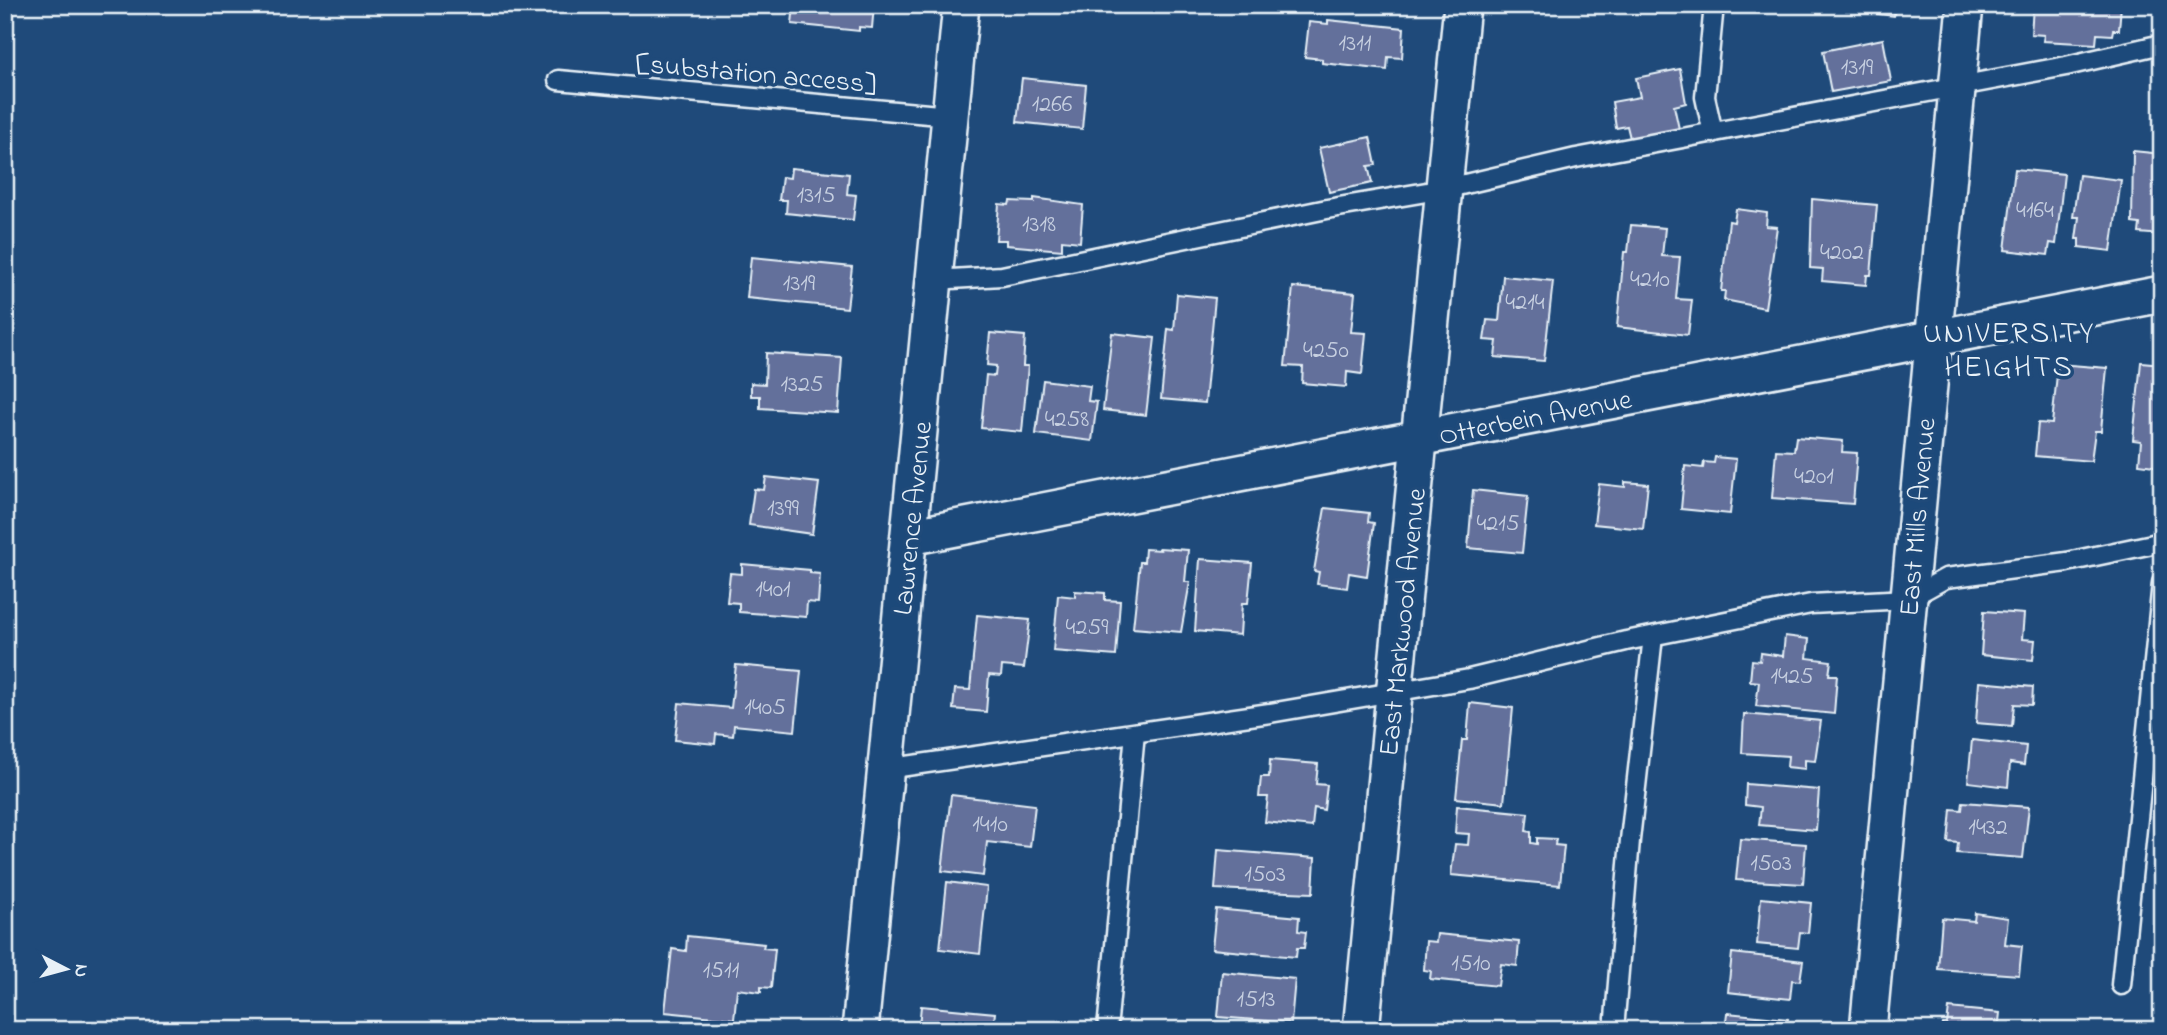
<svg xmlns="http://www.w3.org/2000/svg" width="2167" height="1035" viewBox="0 0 2167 1035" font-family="'Indie Flower',sans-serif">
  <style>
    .building { fill: #636f9b; stroke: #e8f1f8; stroke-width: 2 }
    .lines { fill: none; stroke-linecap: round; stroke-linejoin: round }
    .service-casing { stroke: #e8f1f8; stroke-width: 23 }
    .minor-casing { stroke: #e8f1f8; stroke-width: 40 }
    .service { stroke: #1f4a7a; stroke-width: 18 }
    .minor { stroke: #1f4a7a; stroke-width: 35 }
    .labels { text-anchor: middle; stroke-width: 7; stroke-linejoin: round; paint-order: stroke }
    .number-label { font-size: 24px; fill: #c7d0e1 }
    .street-label { font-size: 28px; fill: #e8f1f8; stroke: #1f4a7a }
    .neighbourhood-label { font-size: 30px; letter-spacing: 2px; fill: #e8f1f8; stroke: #1f4a7a }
  </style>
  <rect width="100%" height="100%" fill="#1f4a7a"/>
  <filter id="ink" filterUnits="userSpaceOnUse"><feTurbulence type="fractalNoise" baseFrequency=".0143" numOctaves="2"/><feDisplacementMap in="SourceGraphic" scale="14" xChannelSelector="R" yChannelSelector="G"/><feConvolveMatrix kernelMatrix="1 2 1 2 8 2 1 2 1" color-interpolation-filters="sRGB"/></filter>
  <g filter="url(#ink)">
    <g class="building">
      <path d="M794,5h80l-2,23 -13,-1v4l-67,-7z"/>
      <path d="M1029,5h64l-1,6z"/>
      <path d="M1550,5h45l-1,6z"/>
      <path d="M1845,5h50l-1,11 -50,-6z"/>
      <path d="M2047,5h74l-2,25h-6l-1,5 -15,-1 -1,10 -53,-3 1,-6 -13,-1 2,-27z"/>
      <path d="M1328,20l76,8 -2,30 -14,-1 -1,13 -65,-7v-4l-17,-2 4,-35 19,2z"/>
      <path d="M1883,39l8,42 -60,11 -8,-41z"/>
      <path d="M1680,69l6,34 -12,3 5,23 -49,9 -3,-12 -11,2 -4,-26 28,-5 -4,-19z"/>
      <path d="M1022,78l64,7 -4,44 -65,-7z"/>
      <path d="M1370,137l6,28 -8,1 4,17 -43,9 -10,-44z"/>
      <path d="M2133,151l29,3v81l-23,-2 1,-9 -8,-1z"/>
      <path d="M791,168l58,6 -2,20 9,1 -3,25 -67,-7 1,-13h-8l3,-23 8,1z"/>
      <path d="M2015,169l49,5 -8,70 -6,-1 -2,12 -43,-5z"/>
      <path d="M2079,175l42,5 -10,71 -32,-4v-8h-3l3,-22h-6z"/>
      <path d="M1034,198l49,7 -3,37 -18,-2v10l-56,-5v-5h-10l3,-36 10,1 1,-4 24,1z"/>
      <path d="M1812,199l65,6 -6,70h-4l-1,10 -44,-4 1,-12 -13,-1z"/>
      <path d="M1736,209l31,4 -1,13 11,1 -12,81 -41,-8 1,-9h-4l8,-70 5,1z"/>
      <path d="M1631,225l34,3 -3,28 18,1 -4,42 16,1 -4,35 -71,-8 7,-75h4z"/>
      <path d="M751,257l101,10 -5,41 -100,-10z"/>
      <path d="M1503,276l50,5 -9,80 -49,-4 2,-16 -13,-1 3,-20 12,1z"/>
      <path d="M1293,287l62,6 -4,39 15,1 -4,41 -15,-2 -1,15 -44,-4 1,-16 -18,-1z"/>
      <path d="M1177,294l38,4 -10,105 -44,-4 7,-70 6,1z"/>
      <path d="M990,333l35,3 -2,30h5l-6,66 -41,-4 5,-53 9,1 1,-10 -9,-1z"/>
      <path d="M1112,333l43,5 -9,77 -43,-5z"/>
      <path d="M766,353l76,5 -4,55 -78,-5v-12h-9v-13l14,1z"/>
      <path d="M2141,362l21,2v103l-23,-3 2,-23 -8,-1z"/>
      <path d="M2058,364l49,4 -6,63h-6l-4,30 -56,-5 3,-33 14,1z"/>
      <path d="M1043,380l47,6 -2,15 9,1 -5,39 -56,-7z"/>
      <path d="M1796,437l47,4 -1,11 15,1 -4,51 -81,-6 4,-48 18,1z"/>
      <path d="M1715,457l21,2 -6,55 -49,-5 4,-43 18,2 1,-6 10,1z"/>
      <path d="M766,477l53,6 -7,51 -63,-9 5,-36 10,1z"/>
      <path d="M1625,482l23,2 -5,45 -49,-5 5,-40 26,3z"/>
      <path d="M1473,490l55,6 -6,57 -54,-5z"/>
      <path d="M1325,508l44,5 -1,9 6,1 -7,53 -18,-3 -2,15 -30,-4 2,-12 -5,-1z"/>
      <path d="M1159,548l29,2 -3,32h5l-9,50 -48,-4 7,-66h4l1,-13 15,1z"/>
      <path d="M1200,559l52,4 -4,40h-6l-2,32 -45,-4z"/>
      <path d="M742,564l68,6v3l10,1 -2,29 -11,-1 -1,15 -67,-5v-9l-12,-1 3,-29 12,1z"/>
      <path d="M1075,591l30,2v7l15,1 -4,55 -63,-5 5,-56 17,2z"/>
      <path d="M1984,611l40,3 -2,25 13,1 -2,20 -52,-5z"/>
      <path d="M977,615l53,5 -6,48 -22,-2 -1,10 -12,-1 -3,37 -33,-3 2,-20 15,1z"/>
      <path d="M1785,636l24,3 -2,19 24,3 -2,14h8l-3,39 -78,-8 3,-24 -9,-1 2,-21 8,1 1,-8 22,3z"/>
      <path d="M736,665l65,6 -6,60 -61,-6 -1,11 -17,-2 -1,10 -40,-4 4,-37 52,5z"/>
      <path d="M1979,682l54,5 -1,18 -18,-1 -2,22 -36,-3z"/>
      <path d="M1470,703l43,5 -9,95 -48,-5 6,-58h5z"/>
      <path d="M1744,714l77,7 -6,40 -10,-1v9l-18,-2 1,-11 -46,-3z"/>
      <path d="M1972,740l54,6 -2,19 -14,-2 -2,24 -40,-5z"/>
      <path d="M1270,760l48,4 -2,20 11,1 -3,25 -10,-2 -2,19 -47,-5 3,-25h-9l2,-20h8z"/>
      <path d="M1746,784l73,6 -3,40 -57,-5 2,-18 -16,-2z"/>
      <path d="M951,795l84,10 -5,42 -43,-5 -4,34 -41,-5z"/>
      <path d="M1963,802l66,5 -6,51 -66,-5 1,-10 -10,-1 3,-33 11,1z"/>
      <path d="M1457,806l71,7 -2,18 5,1v11l6,1v-6l19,1 -1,6 9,1 -4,39 -109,-10 4,-31 13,1 1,-11 -14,-1z"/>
      <path d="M1740,839l66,5 -3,40 -67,-4z"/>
      <path d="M1218,850l97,8 -2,35 -98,-4z"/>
      <path d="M947,882l40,5 -7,67 -40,-5z"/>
      <path d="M1761,898l50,5 -3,30 -8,-1 -2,16 -41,-4z"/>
      <path d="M1216,909l83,8 -1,14 8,1 -2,16h-7l-1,9 -84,-8z"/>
      <path d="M1975,913l33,5 -3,26 17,2 -3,29 -81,-6 4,-51 32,3z"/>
      <path d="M1437,934l82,8 -2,24 -16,-2 -3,22 -68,-7 1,-8 -7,-1 2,-29 10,1z"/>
      <path d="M687,936l77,8 -1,4 12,1 -4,39 -10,-1v5l-24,-3 -3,30 -69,-7 7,-63 14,2z"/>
      <path d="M1732,953l71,8 -3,20 -8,-1 -2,19 -62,-7z"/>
      <path d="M1222,972l73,7 -4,44 -73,-6z"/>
      <path d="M921,1006l74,7 -2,15 7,2h-76v-3l-5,-1z"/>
      <path d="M1949,1008l51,5 -2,17h-56l1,-6h4z"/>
      <path d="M1727,1013l61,6 -2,11h-61z"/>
    </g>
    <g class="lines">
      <defs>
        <g id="service">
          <path d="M558,80l392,36"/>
          <path d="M1713,133l-8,-36 9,-92"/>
          <path d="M934,280l68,-4 325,-67 117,-20 132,-31 490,-92 96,-22"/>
          <path d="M886,769l384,-56 199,-34 157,-38 185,-37 97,-5 38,-21 121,-16 95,-20"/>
          <path d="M2121,985l41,-402"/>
          <path d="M1107,1030l28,-297"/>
          <path d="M1614,1030l16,-190 23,-204"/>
        </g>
        <g id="minor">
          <path d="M909,537l1253,-243"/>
          <path d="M860,1030l101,-1025"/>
          <path d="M1361,1030l101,-1025"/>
          <path d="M1868,1030l97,-1025"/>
        </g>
      </defs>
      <use href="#service" class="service-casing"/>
      <use href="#minor" class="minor-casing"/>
      <use href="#service" class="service"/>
      <use href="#minor" class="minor"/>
    </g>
  </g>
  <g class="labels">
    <g class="number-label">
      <text x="1355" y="50">1311</text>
      <text x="1857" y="74">1319</text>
      <text x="1052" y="111">1266</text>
      <text x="816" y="202">1315</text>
      <text x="2035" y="217">4164</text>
      <text x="1039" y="231">1318</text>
      <text x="1842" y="259">4202</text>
      <text x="1650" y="286">4210</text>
      <text x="799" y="290">1319</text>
      <text x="1525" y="309">4214</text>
      <text x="1326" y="357">4250</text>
      <text x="802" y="391">1325</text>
      <text x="1067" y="426">4258</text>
      <text x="1814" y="483">4201</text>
      <text x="783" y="515">1399</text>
      <text x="1498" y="530">4215</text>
      <text x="773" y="596">1401</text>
      <text x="1087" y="634">4259</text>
      <text x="1792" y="683">1425</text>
      <text x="765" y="714">1405</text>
      <text x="990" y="831">1410</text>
      <text x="1988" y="834">1432</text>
      <text x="1771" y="870">1503</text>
      <text x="1265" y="881">1503</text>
      <text x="1471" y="970">1510</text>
      <text x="721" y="977">1511</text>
      <text x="1256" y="1006">1513</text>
    </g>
    <g class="street-label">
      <text transform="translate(756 72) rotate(5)" y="10">[substation access]</text>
      <text transform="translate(1535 416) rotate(-11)" y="10">Otterbein Avenue</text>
      <text transform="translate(1916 517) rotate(-85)" y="10">East Mills Avenue</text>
      <text transform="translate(911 518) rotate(-84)" y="10">Lawrence Avenue</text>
      <text transform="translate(1401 622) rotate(-84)" y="10">East Markwood Avenue</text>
    </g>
    <g class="neighbourhood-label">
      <text x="2009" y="342">UNIVERSITY<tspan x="2009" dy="34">HEIGHTS</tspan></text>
    </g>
  </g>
  <rect width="2167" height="1035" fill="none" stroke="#1f4a7a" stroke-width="28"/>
  <rect x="14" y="14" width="2139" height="1007" fill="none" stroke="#e8f1f8" stroke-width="2.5" filter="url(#ink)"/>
  <g transform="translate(66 969) rotate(96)" stroke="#1f4a7a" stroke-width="5" paint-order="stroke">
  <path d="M0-5L12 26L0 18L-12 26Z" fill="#e8f1f8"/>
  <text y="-10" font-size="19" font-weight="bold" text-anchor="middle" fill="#e8f1f8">N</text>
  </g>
</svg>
